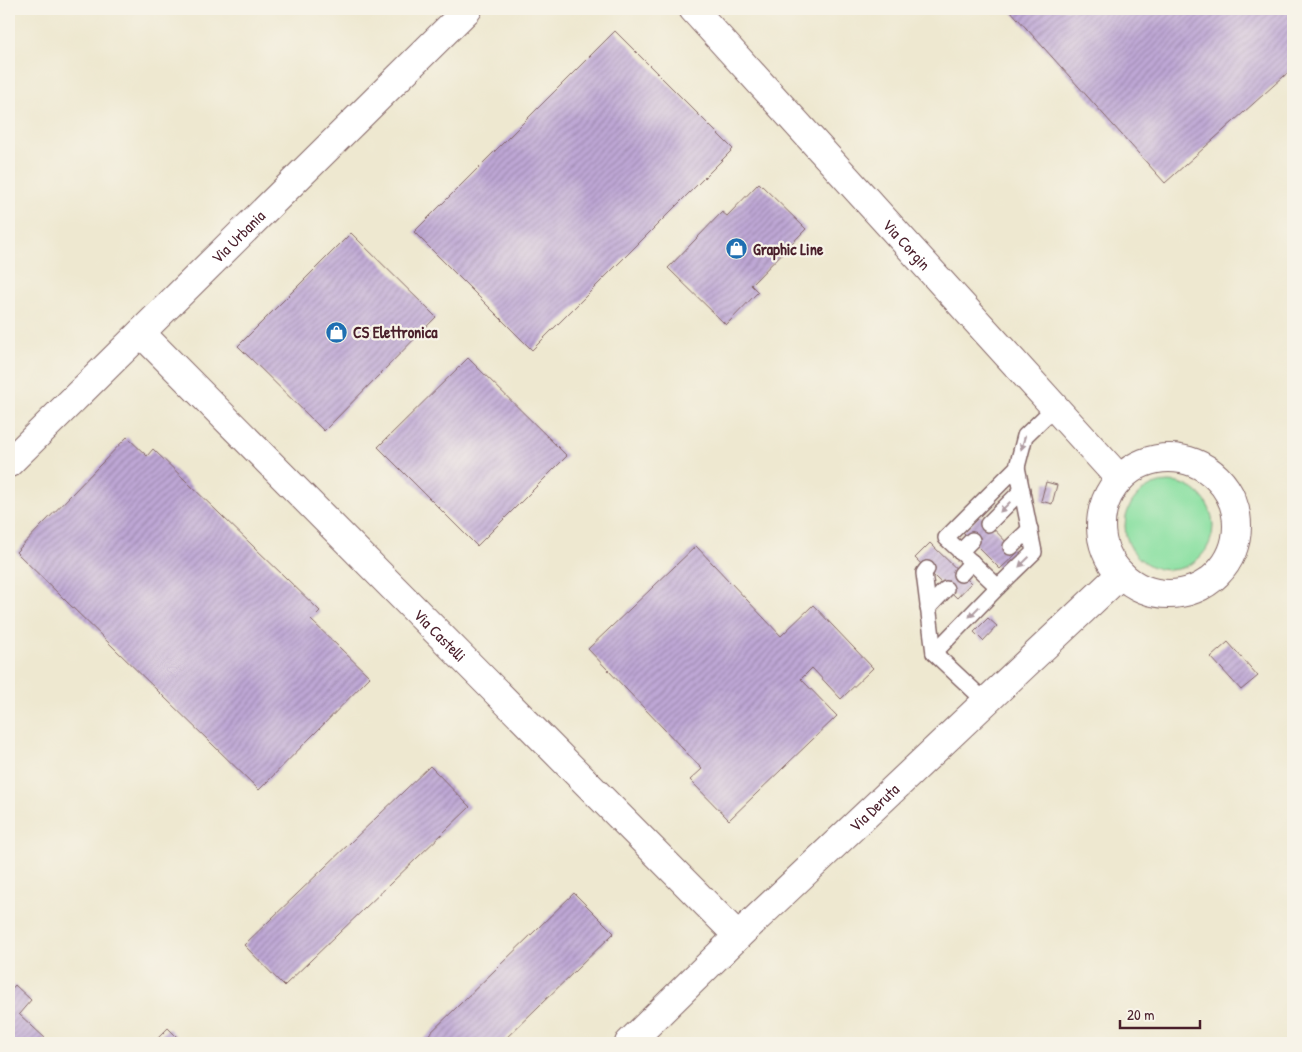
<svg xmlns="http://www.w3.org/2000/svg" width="1302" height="1052" viewBox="0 0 1302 1052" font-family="'Patrick Hand',sans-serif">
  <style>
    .grass { fill: #8be0a2; stroke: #6a8066 }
    .building { fill: url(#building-hatch) }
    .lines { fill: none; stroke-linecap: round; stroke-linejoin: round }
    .service-casing { stroke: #836565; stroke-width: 18 }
    .minor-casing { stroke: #836565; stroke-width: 30 }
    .service { stroke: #fff; stroke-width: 15 }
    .minor { stroke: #fff; stroke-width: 28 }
    .oneway { fill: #ae9aa0 }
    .labels { text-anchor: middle; stroke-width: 4.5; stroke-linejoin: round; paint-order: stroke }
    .street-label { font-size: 16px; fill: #4a1f2b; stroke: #f7f3e8 }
    .poi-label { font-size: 16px; font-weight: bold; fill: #4a1f2b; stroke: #f7f3e8; text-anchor: start }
  </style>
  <defs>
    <pattern id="building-hatch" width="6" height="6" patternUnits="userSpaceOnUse" patternTransform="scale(1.25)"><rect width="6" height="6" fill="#bea7d5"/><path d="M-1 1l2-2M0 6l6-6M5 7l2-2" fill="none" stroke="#9c87ad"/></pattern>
  </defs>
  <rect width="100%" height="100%" fill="#f7f3e8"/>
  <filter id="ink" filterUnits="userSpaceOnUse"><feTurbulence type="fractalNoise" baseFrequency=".02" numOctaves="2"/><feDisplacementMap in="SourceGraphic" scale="10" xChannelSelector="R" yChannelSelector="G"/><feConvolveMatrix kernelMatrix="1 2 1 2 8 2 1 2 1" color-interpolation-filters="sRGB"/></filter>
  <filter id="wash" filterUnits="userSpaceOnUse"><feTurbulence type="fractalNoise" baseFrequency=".0096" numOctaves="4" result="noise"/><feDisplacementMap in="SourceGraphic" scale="20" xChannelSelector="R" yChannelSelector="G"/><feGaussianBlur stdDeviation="1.12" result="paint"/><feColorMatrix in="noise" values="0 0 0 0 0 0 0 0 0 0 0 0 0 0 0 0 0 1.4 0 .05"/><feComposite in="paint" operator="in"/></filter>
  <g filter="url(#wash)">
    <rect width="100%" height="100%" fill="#eee8d0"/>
    <circle class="grass" cx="1169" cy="526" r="44"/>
    <g id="blocks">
      <g class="building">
        <path d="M1009,9h284v59l-128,115z"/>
        <path d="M615,31l118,118 -201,201 -118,-118z"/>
        <path d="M759,183l47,46 -55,56 7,7 -32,33 -58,-57 54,-56 5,4z"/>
        <path d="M351,233l85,84 -112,114 -86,-85z"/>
        <path d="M468,358l99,98 -90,90 -99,-99z"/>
        <path d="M127,437l20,19 6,-7 167,162 -9,9 59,57 -111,113 -243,-238z"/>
        <path d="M1046,482l11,3 -5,19 -11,-3z"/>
        <path d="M980,515l37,38 -17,16 -37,-37z"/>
        <path d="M930,543l41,40 -14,15 -42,-40z"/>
        <path d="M696,546l85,90 32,-31 60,63 -32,31 -29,-31 -11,11 36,37 -108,104 -39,-40 12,-11 -114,-120z"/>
        <path d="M988,618l9,8 -14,15 -9,-9z"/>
        <path d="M1228,642l30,34 -17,14 -30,-33z"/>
        <path d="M430,766l40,41 -186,179 -40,-41z"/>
        <path d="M574,893l40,40 -113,110h-81z"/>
        <path d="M15,985l16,15 -12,14 27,25 -4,4 -33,-1v-50z"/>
        <path d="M168,1028l15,15h-30z"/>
      </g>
    </g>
  </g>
  <g filter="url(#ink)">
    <use href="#blocks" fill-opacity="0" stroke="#836565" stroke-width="1"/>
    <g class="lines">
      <defs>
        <g id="service">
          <path d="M988,524l34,-34"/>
          <path d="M1011,547l19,-18"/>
          <path d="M960,552l12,-12"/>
          <path d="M927,569l-3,4 10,80"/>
          <path d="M961,574l11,-12"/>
          <path d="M998,587l36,-35 -17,-85"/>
          <path d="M928,608l18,-19"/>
          <path d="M986,702l-52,-49 64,-66 -52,-49 71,-71 8,-31 30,-29"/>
        </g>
        <g id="minor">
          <path id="s1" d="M693,9l427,470"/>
          <path id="s2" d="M141,333l597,603"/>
          <circle cx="1169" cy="526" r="68"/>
          <path id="s3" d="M9,463l459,-454"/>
          <path id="s4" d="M629,1043l109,-107 383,-362"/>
        </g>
      </defs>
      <use href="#service" class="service-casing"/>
      <use href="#minor" class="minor-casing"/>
      <use href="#service" class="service"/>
      <use href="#minor" class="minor"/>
    </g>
    <defs><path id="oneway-solid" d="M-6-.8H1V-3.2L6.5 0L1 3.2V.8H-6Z" transform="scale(1.25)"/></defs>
    <g class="oneway">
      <use href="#oneway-solid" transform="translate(1023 443) rotate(106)"/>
      <use href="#oneway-solid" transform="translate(1005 507) rotate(135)"/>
      <use href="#oneway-solid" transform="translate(1024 562) rotate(136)"/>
      <use href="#oneway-solid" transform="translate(974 612) rotate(134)"/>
    </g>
  </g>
  <defs>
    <symbol id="shop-disc" viewBox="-11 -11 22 22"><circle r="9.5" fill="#1f6fb2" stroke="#f7f3e8"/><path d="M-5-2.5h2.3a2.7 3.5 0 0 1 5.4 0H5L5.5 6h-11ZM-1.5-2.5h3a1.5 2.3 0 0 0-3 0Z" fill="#fff"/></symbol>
  </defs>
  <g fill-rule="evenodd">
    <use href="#shop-disc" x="724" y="236" width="25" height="25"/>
    <use href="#shop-disc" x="324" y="320" width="25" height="25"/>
  </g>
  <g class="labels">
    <g class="street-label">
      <text dy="6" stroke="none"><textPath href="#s3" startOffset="322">Via Urbania</textPath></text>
      <text dy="6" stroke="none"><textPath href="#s1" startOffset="318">Via Corgin</textPath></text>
      <text dy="6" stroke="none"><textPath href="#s2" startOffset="425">Via Castelli</textPath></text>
      <text dy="6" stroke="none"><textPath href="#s4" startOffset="340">Via Deruta</textPath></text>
    </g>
    <g class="poi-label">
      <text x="753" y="255">Graphic Line</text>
      <text x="353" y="338">CS Elettronica</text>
    </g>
  </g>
  <rect width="1302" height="1052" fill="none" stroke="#f7f3e8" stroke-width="30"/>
  <path d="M1120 1020v8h80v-8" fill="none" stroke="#4a1f2b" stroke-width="2.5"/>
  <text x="1127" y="1020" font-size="15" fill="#4a1f2b" stroke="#f7f3e8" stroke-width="4" paint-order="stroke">20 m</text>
</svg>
